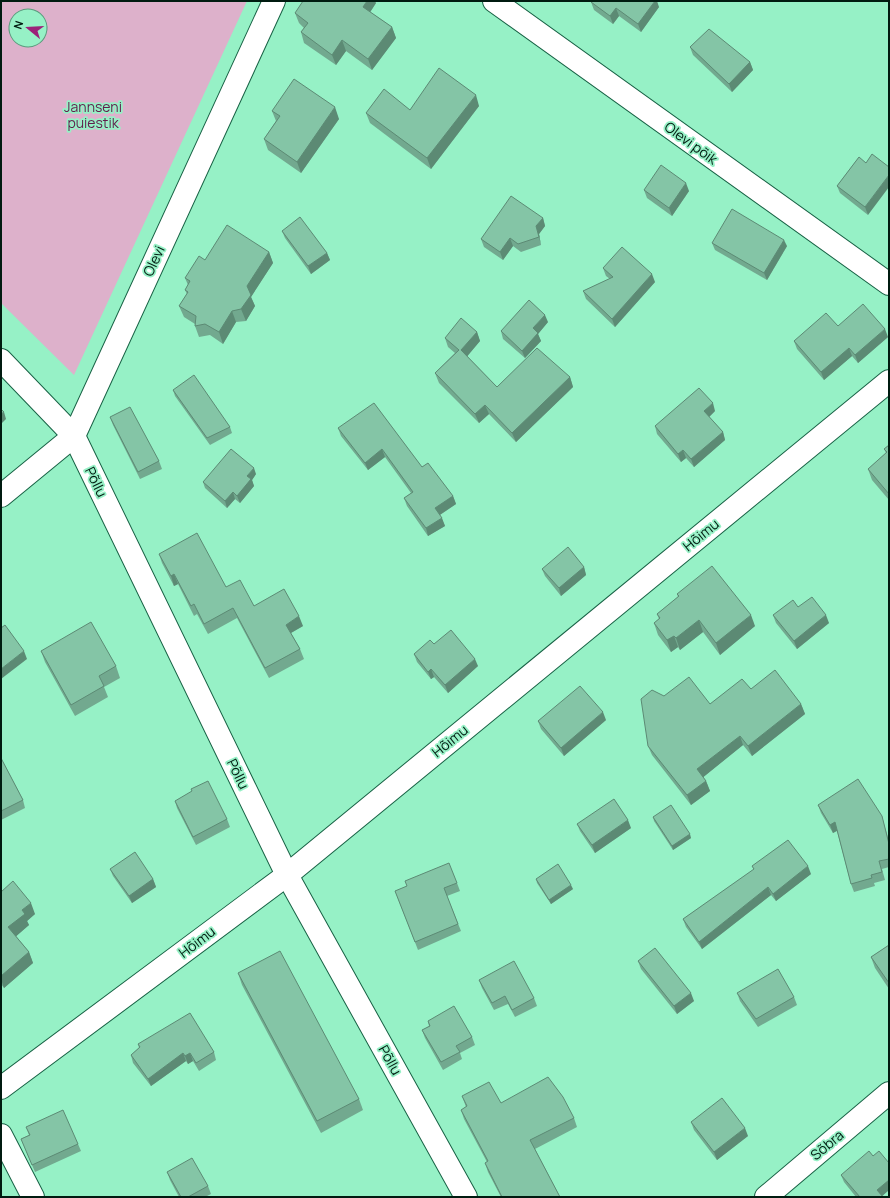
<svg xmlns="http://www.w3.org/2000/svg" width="890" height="1198" viewBox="0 0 890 1198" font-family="Manrope,sans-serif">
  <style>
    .green { fill: #ddb1cb; fill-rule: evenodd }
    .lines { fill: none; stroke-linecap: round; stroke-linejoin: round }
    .minor-casing { stroke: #186245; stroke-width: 24 }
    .minor { stroke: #fff; stroke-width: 22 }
    .wall { fill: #72a98f }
    .shaded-wall { fill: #5c8a74 }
    .building { fill: #84c5a6; stroke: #5c8a74 }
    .labels { text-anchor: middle; stroke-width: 3.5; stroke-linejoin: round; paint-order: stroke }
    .park-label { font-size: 14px; fill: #611e4c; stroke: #96f1c6 }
    .street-label { font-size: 14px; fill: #001b10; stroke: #96f1c6 }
  </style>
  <rect width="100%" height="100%" fill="#96f1c6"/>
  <path class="green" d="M1,1h246l-173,374 -73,-72zM16,16h24v24h-24z"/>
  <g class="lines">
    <defs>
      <g id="minor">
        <path d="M494,1l395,283"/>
        <path d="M1,360l73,76 213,439 179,322"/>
        <path d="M1,496l73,-60 200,-435"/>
        <path d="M1,1088l286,-213 602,-494"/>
        <path d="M1,1135l32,62"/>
        <path d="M766,1197l123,-104"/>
      </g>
    </defs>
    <use href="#minor" class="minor-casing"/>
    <use href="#minor" class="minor"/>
  </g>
  <g class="wall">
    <path d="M591,2l68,5 -18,25 -22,-16 -6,8 -19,-14z"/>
    <path d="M376,3l-6,9 22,15 4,11 -24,32 -26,-19 -10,14 -32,-22 -3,-11 3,-4 -5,-5 -4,-10z"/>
    <path d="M690,47l60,15 3,8 -21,22 -39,-37z"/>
    <path d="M479,106l-48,63 -61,-46 -4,-10z"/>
    <path d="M272,111l67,8 -38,54 -33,-23 -4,-11 12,-18z"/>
    <path d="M859,157l9,58 -28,-22 -3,-7z"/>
    <path d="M644,190l45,1 -17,25 -25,-18z"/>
    <path d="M543,218l2,8 -6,8 2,11 -20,7 -8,-6 -10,14 -19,-13 -3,-8z"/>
    <path d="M282,231l45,22 3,7 -19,14 -26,-36z"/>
    <path d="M712,243l75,3 -20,34 -52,-30z"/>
    <path d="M269,252l4,11 -22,34 4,9 -9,15 -10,1 -13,22 -13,-9 -11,2 -4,-11v-2l-11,-7 -5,-11 8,-12 -2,-4 3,-5 -3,-7 20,-18z"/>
    <path d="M603,268l52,14 -40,45 -29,-28 -3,-8 27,-12 -4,-3z"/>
    <path d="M548,322l-10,12 3,7 -16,17 -22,-19 -2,-8z"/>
    <path d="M838,326l50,11 -30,26 -6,-7 -28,24 -27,-31 -3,-8z"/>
    <path d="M477,332l3,9 -13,15 30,31 73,-10 3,10 -57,55 -27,-28 -10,9 -40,-40 -4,-10 20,-20 -7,-6 -3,-9z"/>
    <path d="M173,390l57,37 2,6 -22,12 -35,-49z"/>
    <path d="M715,411l-6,6 14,15 2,8 -31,27 -8,-9 -5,4 -24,-28 -2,-8z"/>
    <path d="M110,417l49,44 3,8 -22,10 -27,-54z"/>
    <path d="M338,428l84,39 31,29 3,8 -16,11 5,11 -17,10 -21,-30 -3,-8 7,-5 -26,-36 -17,13 -27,-34z"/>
    <path d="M889,445v55l-17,-20 -4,-11 18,-16 -2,-4z"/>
    <path d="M256,474l-4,6 2,6 -14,17 -5,-4 -8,9 -22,-20 -2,-6z"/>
    <path d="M159,554l67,33 28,19 49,20 -12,7 9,16 4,10 -35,19 -32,-60 -29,16 -11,-20 -3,2 -16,-32 -4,2 -12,-23z"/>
    <path d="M584,567l2,8 -25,21 -16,-20 -3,-7z"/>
    <path d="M677,594l78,32 -35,29 -17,-23 -23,18 -2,-3 -7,5 -13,-17 -4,-12 5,-4 -2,-5 21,-17z"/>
    <path d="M798,607l31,16 -32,26 -21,-26 -3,-8z"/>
    <path d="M434,644l44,22 -30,27 -14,-16 -3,2 -14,-17 -3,-8z"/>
    <path d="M41,651l75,15 4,12 -16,9 4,10 -33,19 -30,-54z"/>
    <path d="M751,689l50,15 4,10 -53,42 -9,-11 -40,32 3,4 4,10 -19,14 -39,-50 -4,-9 16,-50 46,8z"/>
    <path d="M606,720l-42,36 -23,-27 -3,-8z"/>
    <path d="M1,758l22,42 2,8 -24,12z"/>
    <path d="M175,801l52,18 3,8 -34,18 -19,-37z"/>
    <path d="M818,805l64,11 2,8 5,17v26l-7,2 3,11 -11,3 1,3 -21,6 -3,-8 -14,-53 -4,2 -12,-20z"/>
    <path d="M653,817l38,21 -18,12 -19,-29z"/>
    <path d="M577,824l54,4 -36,25 -15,-22z"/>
    <path d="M752,866l59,8 -35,27 -5,-6 -69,54 -16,-22 -3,-8 71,-49z"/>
    <path d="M110,869l43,10 3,8 -24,16 -19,-27z"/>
    <path d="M536,879l37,10 -22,15 -14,-21z"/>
    <path d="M457,883l3,8 -13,5 14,35 -43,19 -23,-59z"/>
    <path d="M1,892l34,22 -8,7 2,4 -13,11 13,16 4,11 -29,25 -3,-4z"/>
    <path d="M889,945v44l-14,-21 -4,-11z"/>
    <path d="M638,961l56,40 -17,13 -36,-45z"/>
    <path d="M238,973l121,126 4,11 -42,23 -79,-148z"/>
    <path d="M479,980l55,18 3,8 -22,11 -7,-13 -14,6 -12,-22z"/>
    <path d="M737,993l57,4 3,8 -39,22 -18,-26z"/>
    <path d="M428,1021l44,16 3,8 -15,8 2,6 -19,11 -18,-32 -3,-8 7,-4z"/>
    <path d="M138,1044l76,8 2,8 -17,11 -6,-10 -5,3 -2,-3 -35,25 -18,-23 -2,-8 8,-7z"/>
    <path d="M462,1096l39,7 73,15 3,9 -42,22 25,48h-59l-13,-25 -3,-9 2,-1 -23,-43 -3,-9 5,-3z"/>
    <path d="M691,1122l57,14 -31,24 -23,-30z"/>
    <path d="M26,1127l52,17 3,7 -46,21 -14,-33 8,-4z"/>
    <path d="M873,1156l16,7v27l-7,6 1,1h-27l-12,-15 -3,-7z"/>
    <path d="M167,1172l41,14 3,8 -6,3h-26l-9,-17z"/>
  </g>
  <g class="shaded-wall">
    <path d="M367,1h8l1,2 -9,14 -4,-10z"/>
    <path d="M655,1h2l2,6 -18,25 -3,-8z"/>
    <path d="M616,8l3,8 -6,8 -3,-8z"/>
    <path d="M392,27l4,11 -24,32 -4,-11z"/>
    <path d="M342,40l4,11 -10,14 -4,-10z"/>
    <path d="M750,62l3,8 -21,22 -3,-8z"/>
    <path d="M476,95l3,11 -48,63 -4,-11z"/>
    <path d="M335,107l4,12 -38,54 -4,-11z"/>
    <path d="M889,175v12l-21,28 -3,-8z"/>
    <path d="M686,183l3,8 -17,25 -3,-8z"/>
    <path d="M543,218l2,8 -6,8 2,11 -2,-8 -3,-11z"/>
    <path d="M510,238l3,8 -10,14 -3,-8z"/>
    <path d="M784,240l3,6 -20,34 -3,-7z"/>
    <path d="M269,252l4,11 -22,34 4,9 -9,15 -5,-12 6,-23z"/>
    <path d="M327,253l3,7 -19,14 -3,-8z"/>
    <path d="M652,274l3,8 -40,45 -3,-8z"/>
    <path d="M232,311l4,11 -13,22 -4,-12z"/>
    <path d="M545,315l3,7 -10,12 3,7 -16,17 -3,-7 11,-23z"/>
    <path d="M885,329l3,8 -30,26 -3,-8z"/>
    <path d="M477,332l3,9 -15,18 -4,-9z"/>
    <path d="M849,348l3,8 -28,24 -3,-8z"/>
    <path d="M570,377l3,10 -57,55 -4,-9z"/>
    <path d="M713,403l2,8 -8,8 -3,-8z"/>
    <path d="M485,405l4,9 -10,9 -4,-9z"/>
    <path d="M4,412l2,7 -5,5v-10z"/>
    <path d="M723,432l2,8 -31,27 -3,-8z"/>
    <path d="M382,449l3,8 -17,13 -3,-7z"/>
    <path d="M683,450l3,8 -5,4 -3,-8z"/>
    <path d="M254,468l2,6 -4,6 2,6 -14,17 -3,-7 10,-20z"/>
    <path d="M233,492l2,7 -8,9 -2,-7z"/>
    <path d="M453,496l3,8 -18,12 -3,-8z"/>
    <path d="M442,518l3,8 -17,10 -2,-8z"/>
    <path d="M584,567l2,8 -25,21 -2,-8z"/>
    <path d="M174,574l4,10 -4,2 -3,-10z"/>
    <path d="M751,615l4,11 -35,29 -4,-12z"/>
    <path d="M826,615l3,8 -32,26 -3,-8z"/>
    <path d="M299,616l4,10 -14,8 -3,-9z"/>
    <path d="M699,620l4,12 -23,18 -4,-12z"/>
    <path d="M674,636l4,11 -7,5 -4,-12z"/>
    <path d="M24,651l3,8 -26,20v-10z"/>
    <path d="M475,659l3,7 -30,27 -3,-8z"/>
    <path d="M431,669l3,8 -3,2 -3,-7z"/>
    <path d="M801,704l4,10 -53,42 -4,-10z"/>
    <path d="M603,712l3,8 -42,36 -3,-8z"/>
    <path d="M740,736l3,9 -42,34 -4,-10z"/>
    <path d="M706,781l4,10 -19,14 -4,-10z"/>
    <path d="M628,820l3,8 -36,25 -3,-8z"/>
    <path d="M835,822l3,8 -5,3 -3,-8z"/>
    <path d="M690,834l1,4 -18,12 -1,-4z"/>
    <path d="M808,866l3,8 -35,27 -3,-7z"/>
    <path d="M153,879l3,8 -24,16 -3,-7z"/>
    <path d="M571,885l2,4 -22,15 -2,-4z"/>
    <path d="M768,887l3,8 -69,54 -3,-7z"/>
    <path d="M31,903l4,11 -8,7 2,4 -16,14 -5,-12 14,-17z"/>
    <path d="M29,952l4,11 -29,25 -3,-9v-3z"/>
    <path d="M691,993l3,8 -17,13 -3,-8z"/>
    <path d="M183,1053l3,8 -35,25 -3,-7z"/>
    <path d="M190,1053l3,8 -5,3 -3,-8z"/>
    <path d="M745,1128l3,8 -31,24 -3,-8z"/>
    <path d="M889,1180v10l-8,7 -4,-7z"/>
  </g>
  <g class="building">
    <path d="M303,1h64l-4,6 29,20 -24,32 -26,-19 -10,15 -31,-23 7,-9 -13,-10z"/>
    <path d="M592,1h63l-17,23 -22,-16 -6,8 -19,-14z"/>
    <path d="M709,29l41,33 -21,22 -39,-37z"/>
    <path d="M439,68l37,27 -49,63 -61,-45 18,-24 26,21z"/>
    <path d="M294,79l41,28 -38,55 -33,-23 16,-23 -8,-5z"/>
    <path d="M872,154l17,13v8l-24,32 -28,-21 22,-29 7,6z"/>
    <path d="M661,165l25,18 -17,25 -25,-18z"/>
    <path d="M511,196l32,22 -7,8 3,11 -21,7 -8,-6 -10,14 -19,-13z"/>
    <path d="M732,209l52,31 -20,33 -52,-30z"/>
    <path d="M300,217l27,36 -19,13 -26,-35z"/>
    <path d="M227,225l42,27 -22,34 4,9 -10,14 -9,2 -13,21 -14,-8 -10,2 1,-10 -17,-10 9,-14 -3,-2 5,-9 -5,-3 14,-22 6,4z"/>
    <path d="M622,247l30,27 -40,45 -29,-28 30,-14 -10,-9z"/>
    <path d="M529,300l16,15 -12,13 5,5 -16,18 -21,-20z"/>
    <path d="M863,304l22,25 -30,26 -6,-7 -28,24 -27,-31 32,-28 12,13z"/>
    <path d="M461,318l16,14 -16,18 36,37 40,-39 33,29 -58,56 -27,-28 -10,9 -40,-41 24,-23 -14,-12z"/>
    <path d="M194,375l36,52 -23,11 -34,-48z"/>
    <path d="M699,388l14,15 -9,8 19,21 -32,27 -8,-9 -5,4 -23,-28z"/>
    <path d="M374,403l48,64 6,-4 25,33 -18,12 7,10 -16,10 -22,-30 9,-6 -31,-43 -17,14 -27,-35z"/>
    <path d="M130,407l29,54 -21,11 -28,-55z"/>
    <path d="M1,409l3,3 -3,2z"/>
    <path d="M889,445v49l-21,-25 19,-17 -3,-3z"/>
    <path d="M231,449l23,19 -7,8 4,3 -14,17 -4,-4 -8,9 -22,-19z"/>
    <path d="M197,533l29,54 14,-7 14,26 30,-17 15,27 -13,9 14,24 -35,19 -32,-60 -29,16 -10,-20 -3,2 -17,-32 -3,2 -12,-22z"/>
    <path d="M568,547l16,20 -25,21 -17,-19z"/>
    <path d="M712,566l39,49 -35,28 -17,-23 -23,18 -2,-2 -7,4 -13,-17 6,-5 -3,-4 22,-18 -2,-2z"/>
    <path d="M812,597l14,18 -32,26 -21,-26 20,-15 5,7z"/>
    <path d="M91,622l25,44 -17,10 5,10 -33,19 -30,-54z"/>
    <path d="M5,625l19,26 -23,18v-41z"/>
    <path d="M451,630l24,29 -30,26 -14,-16 -3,3 -14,-18 16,-14 4,4z"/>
    <path d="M775,670l26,34 -53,42 -8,-10 -43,33 9,12 -19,14 -39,-49 -7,-47 11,-9 12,6 25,-19 21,27 32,-25 9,10z"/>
    <path d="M580,686l23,26 -42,36 -23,-27z"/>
    <path d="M1,758l22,42 -22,11z"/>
    <path d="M858,779l24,37 7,28v15l-10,2 3,11 -11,3 1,3 -21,6 -16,-62 -5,3 -12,-20z"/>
    <path d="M208,781l19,38 -34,18 -18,-36 17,-10 -1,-2z"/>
    <path d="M614,799l14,21 -36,25 -15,-21z"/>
    <path d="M671,805l19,29 -18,12 -19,-29z"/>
    <path d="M788,840l20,26 -35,28 -5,-7 -69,55 -16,-23 71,-50 -2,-3z"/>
    <path d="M135,852l18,27 -24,17 -19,-27z"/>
    <path d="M449,863l8,20 -13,5 14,36 -43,18 -20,-51 12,-5 -2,-5z"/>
    <path d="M558,864l13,21 -22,15 -13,-21z"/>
    <path d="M13,881l18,22 -9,7 3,4 -17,13 21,25 -28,24v-84z"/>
    <path d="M889,945v38l-18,-26z"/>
    <path d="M655,948l36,45 -17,13 -36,-45z"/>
    <path d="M280,951l79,148 -42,22 -79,-148z"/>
    <path d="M514,961l20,37 -22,12 -7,-14 -13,7 -13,-23z"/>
    <path d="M778,969l16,28 -38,22 -19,-26z"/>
    <path d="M454,1006l18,31 -16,9 4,6 -19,10 -19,-32 8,-4 -2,-5z"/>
    <path d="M190,1013l24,39 -18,11 -6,-10 -5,3 -2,-3 -35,26 -17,-24 9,-8 -2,-3z"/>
    <path d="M548,1077l15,20 11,21 -44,22 30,57h-58l-17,-34 3,-2 -27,-51 6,-4 -5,-10 27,-14 12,21z"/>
    <path d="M722,1098l23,30 -31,24 -23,-30z"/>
    <path d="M63,1110l15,34 -46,21 -11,-26 9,-4 -4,-8z"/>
    <path d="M869,1151l4,5 6,-5 10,12v17l-12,10 6,7h-23l-19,-22z"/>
    <path d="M192,1158l16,28 -20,11h-7l-14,-25z"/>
  </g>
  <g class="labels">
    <g class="park-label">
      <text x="93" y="112">Jannseni<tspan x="93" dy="16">puiestik</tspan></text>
    </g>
    <g class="street-label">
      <text transform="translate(691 143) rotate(36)" y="5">Olevi põik</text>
      <text transform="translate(154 261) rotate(-65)" y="5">Olevi</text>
      <text transform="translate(96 482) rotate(64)" y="5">Põllu</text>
      <text transform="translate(701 535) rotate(-39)" y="5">Hõimu</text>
      <text transform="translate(450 741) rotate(-39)" y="5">Hõimu</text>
      <text transform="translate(238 774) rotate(64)" y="5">Põllu</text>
      <text transform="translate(197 942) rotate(-37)" y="5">Hõimu</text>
      <text transform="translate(390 1060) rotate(61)" y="5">Põllu</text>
      <text transform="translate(827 1145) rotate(-40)" y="5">Sõbra</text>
    </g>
  </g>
  <rect width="890" height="1198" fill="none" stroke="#001b10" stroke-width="4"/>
  <g transform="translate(28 28) rotate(288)"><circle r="19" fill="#96f1c6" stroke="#5a9b7d"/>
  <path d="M0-3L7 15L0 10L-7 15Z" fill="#9c2179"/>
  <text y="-6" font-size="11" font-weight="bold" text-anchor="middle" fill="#001b10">N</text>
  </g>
</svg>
